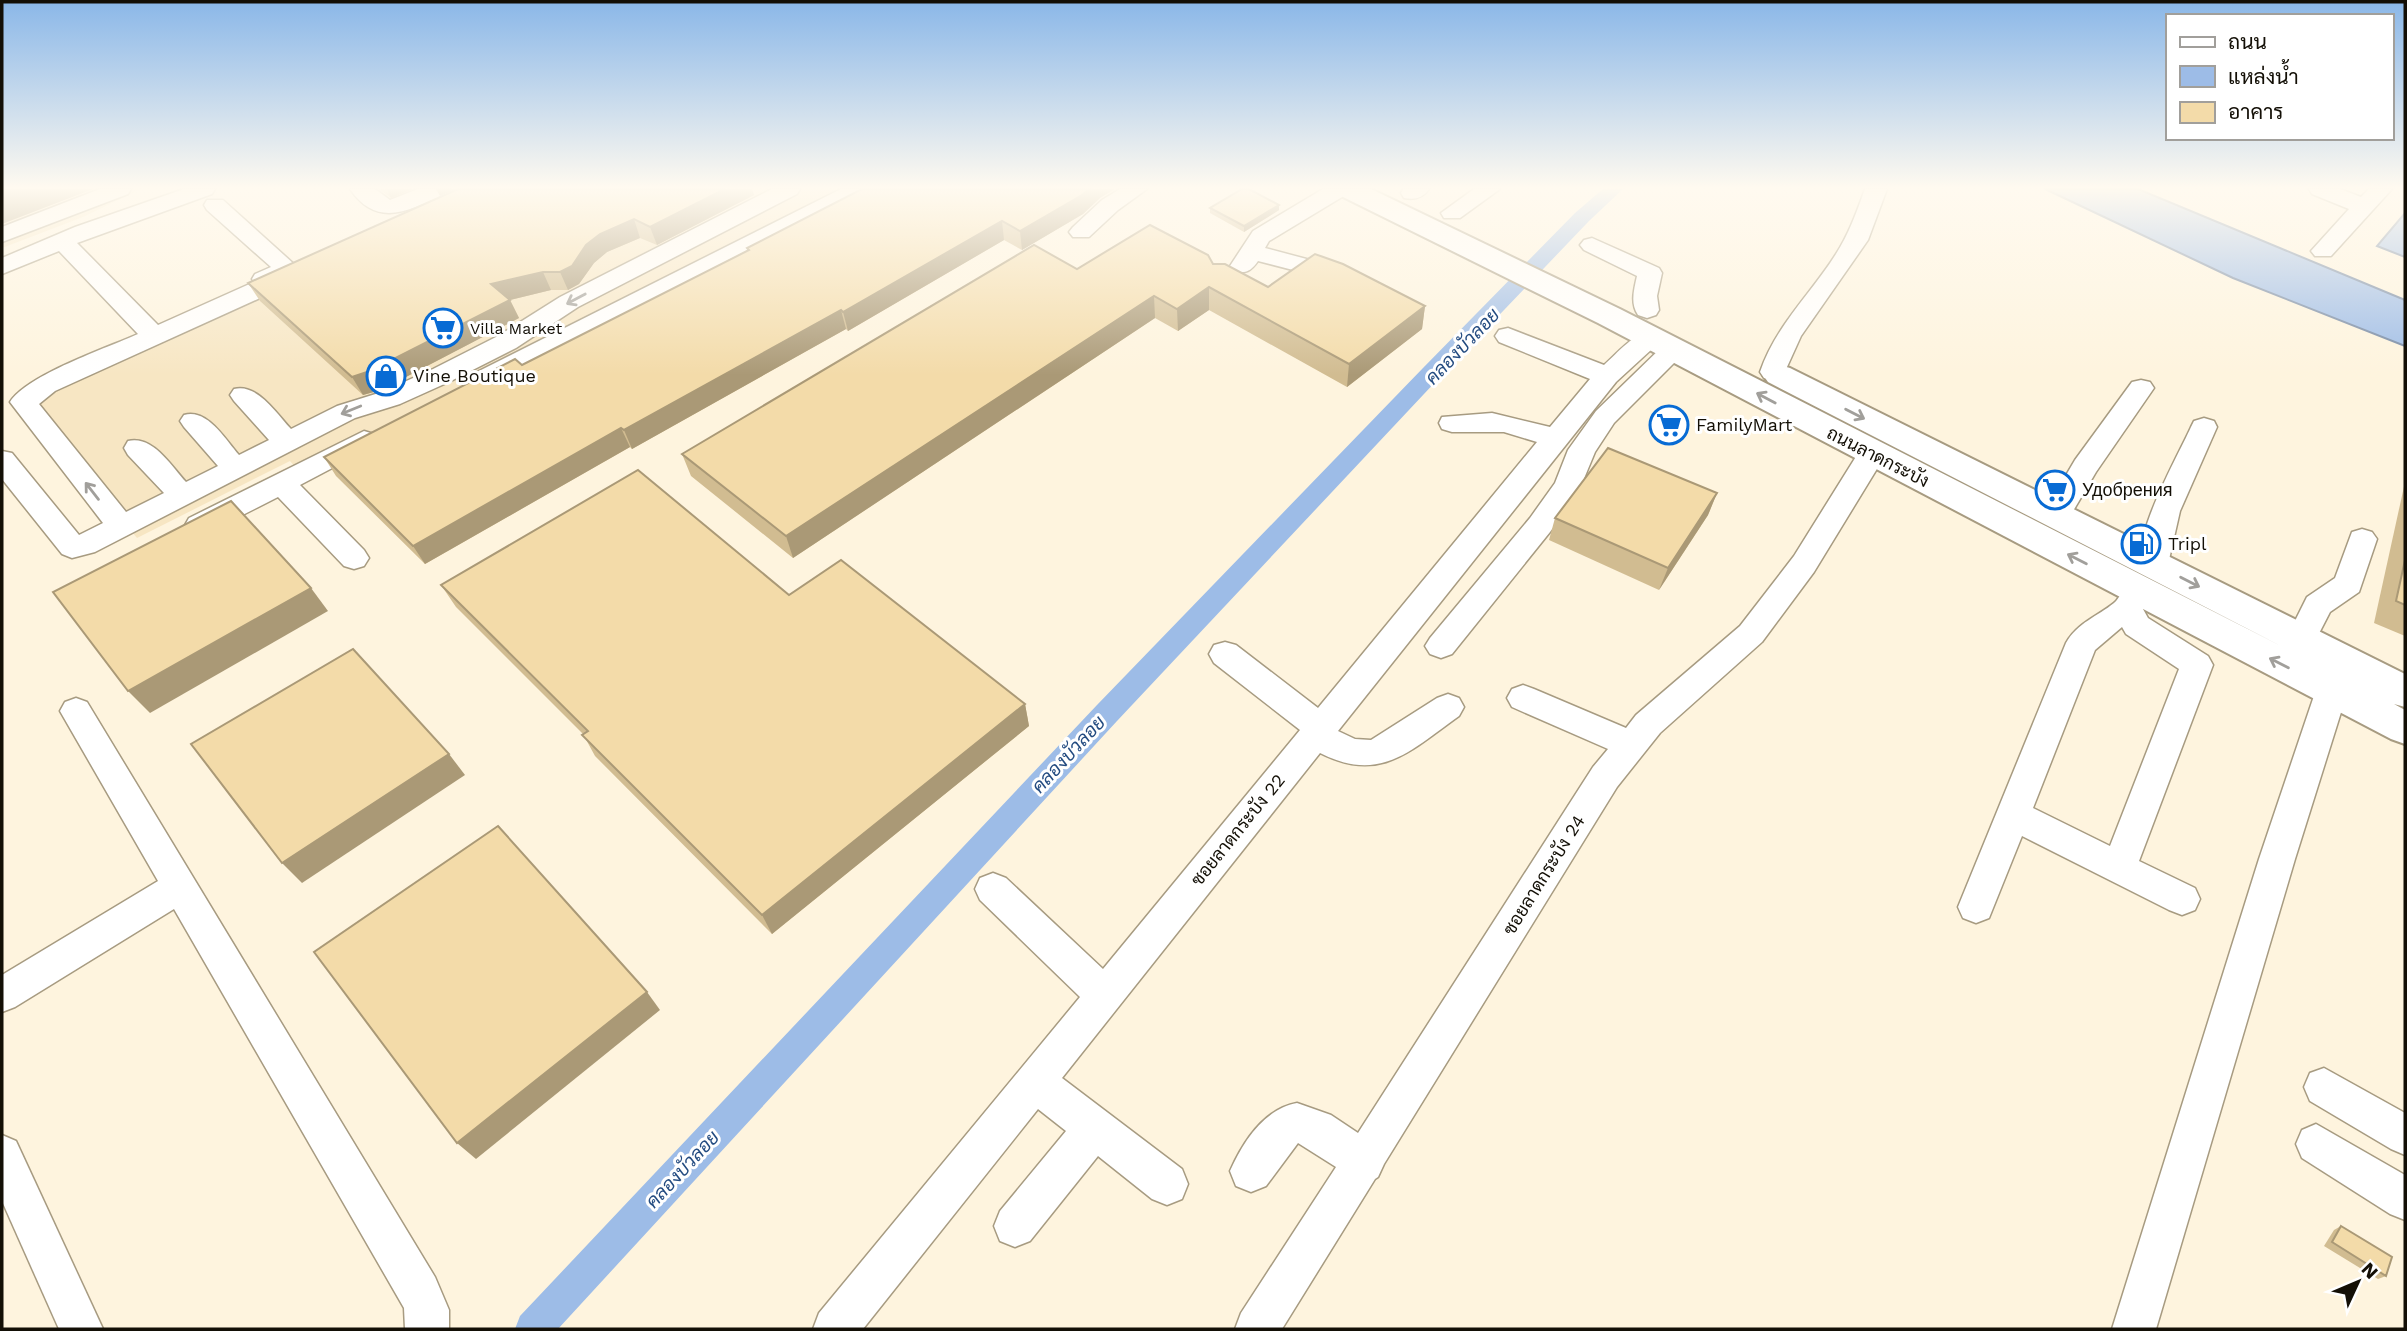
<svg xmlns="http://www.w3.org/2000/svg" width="2407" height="1331" viewBox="0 0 2407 1331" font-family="'Work Sans',Sarabun,sans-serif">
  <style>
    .built { fill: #f7e6c3 }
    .water { fill: #9dbce7; stroke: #7488a4; stroke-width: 2 }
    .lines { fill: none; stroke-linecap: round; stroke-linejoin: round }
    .canal { fill: #9dbce7; fill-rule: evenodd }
    .minor-casing { stroke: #a79b81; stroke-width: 3 }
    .major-casing { stroke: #a79b81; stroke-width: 4 }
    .minor { fill: #fff; fill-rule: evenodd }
    .major { fill: #fff; fill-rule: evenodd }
    .wall { fill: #d1bc91 }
    .shaded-wall { fill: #aa9976 }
    .building { fill: #f3dba9; stroke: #aa9976; stroke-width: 2 }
    .oneway { stroke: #a19f9b }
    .labels { text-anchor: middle; stroke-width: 6; stroke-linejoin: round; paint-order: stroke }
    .far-poi-label { font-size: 16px; fill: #130f06; stroke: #fff; text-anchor: start }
    .poi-label { font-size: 18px; fill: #130f06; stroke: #fff; text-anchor: start }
    .street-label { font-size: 18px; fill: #130f06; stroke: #fff }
    .water-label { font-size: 19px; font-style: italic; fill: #234b80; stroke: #fff }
  </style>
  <rect width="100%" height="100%" fill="#fef4de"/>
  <g class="built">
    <path d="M2,189h139l-58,28 -81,31z"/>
    <path d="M480,189h401l-574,292 -17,-20 -153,77 -114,-138z"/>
  </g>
  <g class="water">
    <path d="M2045,189h93l267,111v46l-172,-68z"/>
    <path d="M2405,213v44l-28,-11z"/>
  </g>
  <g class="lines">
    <path class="canal" d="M1603,189h20l-34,32 -150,157 -322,343 -559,608h-43l5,-13 577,-611 326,-337 152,-155z"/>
    <defs>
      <g id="minor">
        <path d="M100,189h31l-3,5 -126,48v-15z"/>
        <path d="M184,189h31l-3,5 -135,49 81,82 96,-43 -2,-3 3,-5 16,-7 -64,-57 -3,-5 3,-5h16l82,74 -3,5 -247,112 -16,13 87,108 38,-19 -36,-38 -4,-7 4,-7c25,-6 43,25 58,41l32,-16 -34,-39 -4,-6 4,-6c23,-7 41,24 55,40l30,-15 -35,-39 -4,-6 4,-6c23,-6 42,24 57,40l46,-23 45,-14 51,-23 65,-33 62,-39 212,-108h28l-3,5 -219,113 -62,41 -65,33 -51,23 -45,14 -260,134 -23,6 -10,-4 -60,-75v-28l10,2 67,82 24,-12 -93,-121c17,-27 97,-54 128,-68l-79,-83 -57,23v-16l73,-31z"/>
        <path d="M350,189h25l15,11 28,-11h31l-3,5c-36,15 -68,36 -96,-5z"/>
        <path d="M841,189h28l-3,5 -375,192 -9,2 -9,-2 -4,-6 4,-6z"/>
        <path d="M1120,189h27l-29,21 -29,27h-16l-4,-5 4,-5 29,-27z"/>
        <path d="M1323,189h27l-3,5 -78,47 -4,7 87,23 3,5 -3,5 -9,2 -85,-22c-7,10 -12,13 -24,10l-4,-5 23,-35z"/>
        <path d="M1403,189h26c-6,9 -14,11 -25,9l-3,-5z"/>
        <path d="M1474,189h26l-40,29h-16l-3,-5z"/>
        <path d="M1865,189h22l-19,51 -67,96 -19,42 -9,2 -9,-2 -4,-6c16,-47 51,-78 76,-118 13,-20 21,-43 29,-65z"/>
        <path d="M2309,189h31l21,8 8,-8h23l-61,67h-16l-4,-5 38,-42 -37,-15z"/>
        <path d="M1592,238l67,30 3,5 -5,23 2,14 -3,5 -9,3 -9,-3c-8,-12 -4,-25 -1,-39l-53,-26 -4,-5 4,-5z"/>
        <path d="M1508,328l96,37c15,-13 34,-38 56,-33l4,6 -48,44 -278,349 17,8 16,1 66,-42 11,-4 11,4 5,9 -5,9c-48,34 -78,68 -139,37l-258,325 120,91 6,15 -6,15 -15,6 -15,-6 -54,-43 -68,85 -15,6 -15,-6 -6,-15 6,-15 66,-80 -28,-22 -175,220h-50l6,-16 261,-316 -100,-97 -5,-11 5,-11 13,-5 13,5 97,91 197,-239 -86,-67 -5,-9 5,-9 11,-3 11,3 82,63 219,-266 -33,-10h-52l-10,-3 -3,-6 3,-6 50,-4 58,14 40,-48 -91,-37 -4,-6 4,-6z"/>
        <path d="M1674,342l9,2 4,6 -73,73 -19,29 -17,41 -28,39 -98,122 -11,4 -11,-4 -5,-8 5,-8 100,-120 25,-35 13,-33 28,-39 69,-67z"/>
        <path d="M2141,380l9,2 4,6 -58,84 -30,51 -10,3 -10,-3 -4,-7 33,-56 57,-78z"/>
        <path d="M2204,418l10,3 3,6 -37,84 -12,53 -5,8 -10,3 -10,-3c-16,-27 35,-116 48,-145l3,-6z"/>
        <path d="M364,431l10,3 4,6 -4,6 -74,39 64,65 5,8 -5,8 -10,3 -10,-3 -66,-69 -69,35 -10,3 -10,-3 -4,-7 4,-7z"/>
        <path d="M1872,445l10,2 4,7 -72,118 -52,70 -102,91 -43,54 -233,377 -6,13 -3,2 -93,150h-47l6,-16 95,-146 -38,-24 -32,43 -15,6 -15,-6 -6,-15c13,-29 34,-62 67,-68l34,12 27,18 235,-366 15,-18 -96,-42 -5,-9 5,-9 11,-4 11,4 92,39 10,-13 104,-89 54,-70 68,-109z"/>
        <path d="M2362,529l10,3 5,7 -18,53 -29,20 -18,35 -11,4 -11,-4 -4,-8 21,-42 28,-19 17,-46z"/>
        <path d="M2137,580l11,3 4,8 -9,18 5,9 60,38 5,9 -74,196 56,27 5,11 -5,11 -13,5 -13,-5 -147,-74 -33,82 -13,5 -13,-5 -5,-11 108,-264c11,-20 32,-27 48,-40 6,-5 9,-14 12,-20zM2122,627l4,7 53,35 -69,177 -77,-38 62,-158z"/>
        <path d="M2332,677l11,4 5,9 -53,169 -139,470h-44l147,-470 57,-169 5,-9z"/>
        <path d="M76,698l11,4 348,575 14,33v19h-44l-1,-21 -230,-399 -159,98 -13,5v-37l156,-94 -98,-170 5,-9z"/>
        <path d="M2324,1068l81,45v42l-14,-6 -81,-48 -6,-14 6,-14z"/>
        <path d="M2316,1124l89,51v45l-15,-6 -88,-56 -6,-14 6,-14z"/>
        <path d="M2,1135l14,6 87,188h-44l-57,-128z"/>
      </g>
      <path id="major" d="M1335,189h36l249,120 663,338 -515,-265 -5,-7 5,-7 11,-3 11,3 615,306v33l-11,-3 11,6v34l-14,-5 -793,-416 -259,-128z"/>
    </defs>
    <use href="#minor" class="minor-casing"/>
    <use href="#major" class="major-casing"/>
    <use href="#minor" class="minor"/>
    <use href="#major" class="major"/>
  </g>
  <g class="wall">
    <path d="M379,189h34l-22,9z"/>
    <path d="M458,189h294l2,6 -97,50 -17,-7 -33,14 -13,11 -15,21 -11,6h-17l-41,10 9,18 -138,72 -18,5 -103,-94 -12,-18z"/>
    <path d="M1100,198l-17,16 -61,36 -18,-10 -156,91 -2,-2 -214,120 -2,-2 -205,117 -89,-88 -12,-19 198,-92 226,-115 -1,-2z"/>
    <path d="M1279,205v5l-35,22 -34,-19v-5z"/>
    <path d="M1213,264l55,23 157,19 -3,23 -75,58 -138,-77 -31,21 -23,-13 -362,240 -102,-82 -9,-22 395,-185z"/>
    <path d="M2405,482v154l-31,-13z"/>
    <path d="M1717,493l-9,22 -49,75 -110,-50 6,-22z"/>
    <path d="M441,585l348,10 236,109 4,22 -257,208 -177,-178 -12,-22 -127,-127z"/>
    <path d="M2341,1226l45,50 -8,3 -54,-33 10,-16z"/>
  </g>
  <g class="shaded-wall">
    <path d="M2,189h91l-91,35z"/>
    <path d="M387,189h26l-22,9z"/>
    <path d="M436,189h20l-16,7z"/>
    <path d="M725,189h27l2,6 -97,50 -7,-18z"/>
    <path d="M1089,189h26l-15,9 -17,16 -61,36 -2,-19z"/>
    <path d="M1279,205v5l-35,22v-6z"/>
    <path d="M634,219l6,19 -33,14 -13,11 -15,21 -11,6 -8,-18 26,-27 14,-11z"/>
    <path d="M1002,221l2,19 -156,91 -5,-19z"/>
    <path d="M543,272l8,18 -41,10 9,18 -138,72 -18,5 -11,-18 139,-93z"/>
    <path d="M1209,287v23l-31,21 -1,-22z"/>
    <path d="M1154,296l1,22 -362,240 -7,-22z"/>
    <path d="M1425,306l-3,23 -75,58 2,-23z"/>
    <path d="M841,310l5,19 -214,120 -8,-19z"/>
    <path d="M621,428l9,19 -205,117 -12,-18z"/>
    <path d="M1717,493l-9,22 -49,75 9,-22z"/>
    <path d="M311,588l17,23 -178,102 -22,-22z"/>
    <path d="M1025,704l4,22 -257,208 -10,-19z"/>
    <path d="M449,754l16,21 -163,108 -20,-20z"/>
    <path d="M647,992l13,18 -184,149 -19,-16z"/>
  </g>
  <g class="building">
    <path d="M458,189h267l-75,38 -16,-8 -34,15 -14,11 -14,21 -12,6h-17l-52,12 19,16 -140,71 -18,6 -104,-94z"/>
    <path d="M862,189h227l-7,6 -62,36 -18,-10 -159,91 -2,-2 -217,120 -3,-2 -208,118 -89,-89 191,-98 7,6 227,-115 -2,-2z"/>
    <path d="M1242,189h7l30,16 -35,21 -34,-18z"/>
    <path d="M1150,225l58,30 5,9h12l43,23 47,-33 28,10 82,42 -76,58 -140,-77 -32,22 -23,-13 -368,240 -104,-82 352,-209 43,24z"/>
    <path d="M1608,448l109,45 -49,75 -113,-50z"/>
    <path d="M638,470l151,125 52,-35 184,144 -263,211 -180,-180 6,-4 -147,-146z"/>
    <path d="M231,501l80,87 -183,103 -75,-99z"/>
    <path d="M2405,560v45l-9,-4z"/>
    <path d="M353,649l96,105 -167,109 -91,-119z"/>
    <path d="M498,826l149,166 -190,151 -143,-191z"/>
    <path d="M2341,1226l51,31 -6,19 -54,-34z"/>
  </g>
  <defs><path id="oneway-shaft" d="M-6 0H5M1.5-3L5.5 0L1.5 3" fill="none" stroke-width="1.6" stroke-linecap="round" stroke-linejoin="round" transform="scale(1.75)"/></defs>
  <g class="oneway">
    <use href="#oneway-shaft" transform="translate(576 299) rotate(152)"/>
    <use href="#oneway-shaft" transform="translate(1766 398) rotate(-152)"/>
    <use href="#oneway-shaft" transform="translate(351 410) rotate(158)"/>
    <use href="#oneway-shaft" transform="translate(1855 414) rotate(27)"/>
    <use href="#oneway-shaft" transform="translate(92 491) rotate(-128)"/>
    <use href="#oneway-shaft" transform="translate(2077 559) rotate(-153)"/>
    <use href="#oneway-shaft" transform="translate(2190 582) rotate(27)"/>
    <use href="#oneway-shaft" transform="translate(2279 663) rotate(-153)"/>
  </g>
  <linearGradient id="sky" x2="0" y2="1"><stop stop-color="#8ab7e8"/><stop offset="0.5" stop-color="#fffaf0"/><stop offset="1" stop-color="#fffaf0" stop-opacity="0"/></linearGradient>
  <rect width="2407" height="375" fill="url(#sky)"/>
  <defs>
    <symbol id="supermarket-ring" viewBox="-11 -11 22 22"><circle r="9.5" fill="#fff" stroke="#086bd4" stroke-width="1.5"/><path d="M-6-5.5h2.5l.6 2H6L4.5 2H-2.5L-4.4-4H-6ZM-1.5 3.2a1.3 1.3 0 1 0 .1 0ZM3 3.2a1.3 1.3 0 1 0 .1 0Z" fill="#086bd4"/></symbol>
    <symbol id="shop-ring" viewBox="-11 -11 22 22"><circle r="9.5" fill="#fff" stroke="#086bd4" stroke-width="1.5"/><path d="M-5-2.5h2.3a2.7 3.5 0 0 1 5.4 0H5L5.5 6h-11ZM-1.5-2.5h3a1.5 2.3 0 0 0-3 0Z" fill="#086bd4"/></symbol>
    <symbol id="fuel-ring" viewBox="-11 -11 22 22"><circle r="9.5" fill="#fff" stroke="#086bd4" stroke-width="1.5"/><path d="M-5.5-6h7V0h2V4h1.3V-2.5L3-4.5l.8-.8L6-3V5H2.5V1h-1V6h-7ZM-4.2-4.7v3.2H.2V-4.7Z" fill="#086bd4"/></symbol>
  </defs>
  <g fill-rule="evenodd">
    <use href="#supermarket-ring" x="421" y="306" width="44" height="44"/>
    <use href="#shop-ring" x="364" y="354" width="44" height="44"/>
    <use href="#supermarket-ring" x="1647" y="403" width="44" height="44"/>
    <use href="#supermarket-ring" x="2033" y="468" width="44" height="44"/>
    <use href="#fuel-ring" x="2119" y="522" width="44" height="44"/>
  </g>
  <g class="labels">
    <g class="far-poi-label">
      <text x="470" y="334">Villa Market</text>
    </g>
    <g class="poi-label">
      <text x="413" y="382">Vine Boutique</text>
      <text x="1696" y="431">FamilyMart</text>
      <text x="2082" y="496">Удобрения</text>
      <text x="2168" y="550">Tripl</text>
    </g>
    <g class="street-label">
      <text transform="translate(1878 457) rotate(27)" y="6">ถนนลาดกระบัง</text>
      <text transform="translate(1238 830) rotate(-51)" y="6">ซอยลาดกระบัง 22</text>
      <text transform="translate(1544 875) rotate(-58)" y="6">ซอยลาดกระบัง 24</text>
    </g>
    <g class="water-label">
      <text transform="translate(1462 346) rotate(-46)" y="7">คลองบัวลอย</text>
      <text transform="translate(1068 754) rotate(-47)" y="7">คลองบัวลอย</text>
      <text transform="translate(682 1169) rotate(-47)" y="7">คลองบัวลอย</text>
    </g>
  </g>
  <rect width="2407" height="1331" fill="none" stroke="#130f06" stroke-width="7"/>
  <rect x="2166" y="14" width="228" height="126" fill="#ffffff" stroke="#a19f9b" stroke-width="2"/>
  <rect x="2180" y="37" width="35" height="10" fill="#ffffff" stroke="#a19f9b" stroke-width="2"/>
  <text x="2228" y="49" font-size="21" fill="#130f06">ถนน</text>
  <rect x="2180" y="66" width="35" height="21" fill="#9dbce7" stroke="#a19f9b" stroke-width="2"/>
  <text x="2228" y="84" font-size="21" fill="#130f06">แหล่งน้ำ</text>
  <rect x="2180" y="102" width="35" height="21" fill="#f3dba9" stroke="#a19f9b" stroke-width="2"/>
  <text x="2228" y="119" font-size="21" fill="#130f06">อาคาร</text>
  <g transform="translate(2358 1282) rotate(46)" stroke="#ffffff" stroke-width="5" paint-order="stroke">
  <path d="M0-5L12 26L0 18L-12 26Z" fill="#130f06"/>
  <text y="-10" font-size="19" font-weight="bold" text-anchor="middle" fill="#130f06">N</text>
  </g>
</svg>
